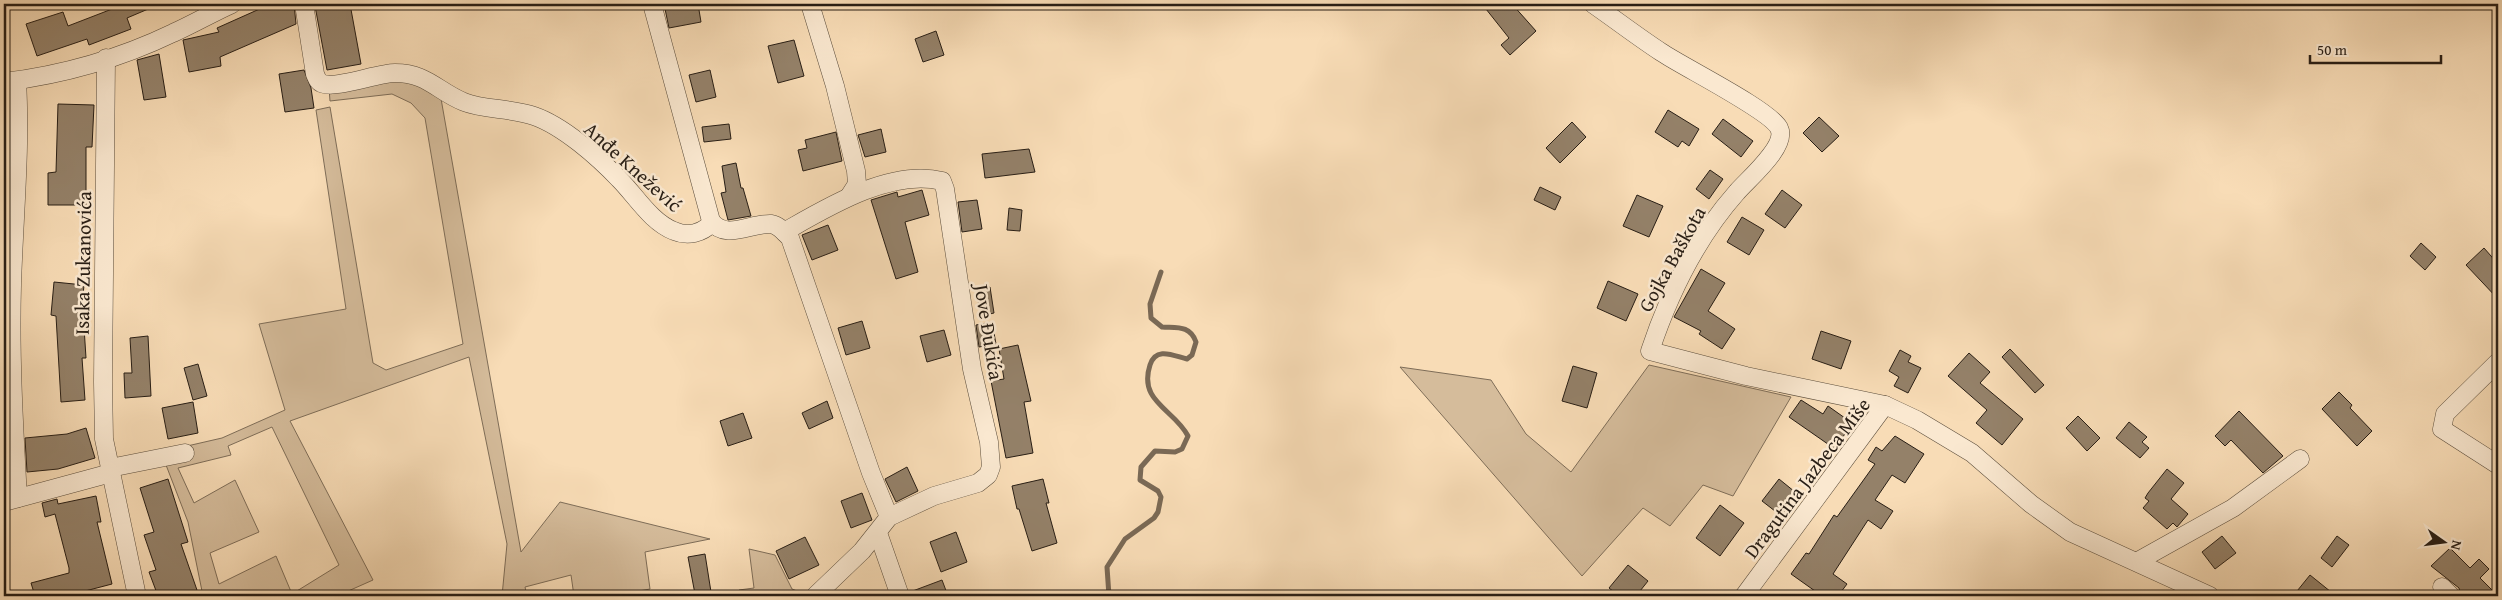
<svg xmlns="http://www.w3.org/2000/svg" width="2502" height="600" viewBox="0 0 2502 600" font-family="'Gentium Book Plus',serif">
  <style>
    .green { fill: #d5bc9b; stroke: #7e6d58; fill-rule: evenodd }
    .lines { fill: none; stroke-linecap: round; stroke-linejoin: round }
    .stream { stroke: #7a6955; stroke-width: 5 }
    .building { fill: #948169; stroke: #281e15 }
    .minor-casing { stroke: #5c4e3d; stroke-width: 19 }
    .minor { stroke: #fae8d0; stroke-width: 18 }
    .labels { text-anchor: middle; stroke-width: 5; stroke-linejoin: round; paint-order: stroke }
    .street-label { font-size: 20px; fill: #281e15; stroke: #fae8d0 }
  </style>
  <rect width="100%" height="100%" fill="#f8dcb6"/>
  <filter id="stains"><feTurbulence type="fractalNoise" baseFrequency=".004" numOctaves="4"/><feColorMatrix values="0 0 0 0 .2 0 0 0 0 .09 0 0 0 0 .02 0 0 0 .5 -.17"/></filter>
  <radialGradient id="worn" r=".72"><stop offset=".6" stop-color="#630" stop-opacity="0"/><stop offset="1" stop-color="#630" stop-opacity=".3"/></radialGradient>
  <g class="green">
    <path d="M400,76l40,17 81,459 39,-50 150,37 -65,13 5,37 -38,7h-38l-3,-21 -46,12 2,9h-25l5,-52 -38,-187 -179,64 83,159 -36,16h-134l-15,-74 -27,-70 61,-14 63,-28 -26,-86 87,-15 -30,-199 14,-3 43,256 13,7 77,-26 -38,-226 -14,-15 -19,-9 -62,7 -1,-13zM272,427l67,138 -47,29 -16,-38 -57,28 -9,-31 49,-21 -24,-52 -41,23 -16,-35 53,-13 -3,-9z"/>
    <path d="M1649,365l142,32 -58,99 -30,-11 -33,41 -27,-18 -61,68 -182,-209 91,13 35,54 45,38z"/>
    <path d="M749,549l26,6 17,34 15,6v1h-67l-1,-6 15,-2z"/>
  </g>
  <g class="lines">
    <path class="stream" d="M1109,596l-2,-29 18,-28 29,-21 4,-6 3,-15 -3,-6 -18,-11 1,-13 14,-16 20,1 7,-3 6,-13c-14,-27 -50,-34 -38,-71 6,-19 24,-9 37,-6l5,-4 4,-13c-6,-17 -19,-14 -34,-15l-11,-9 -1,-14 11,-32"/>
  </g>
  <g class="building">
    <path d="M125,4h35l-33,14 4,11 -42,16 -2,-6 -50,17 -11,-32 37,-12 5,14z"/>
    <path d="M263,4h31l2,20 -76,33 1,9 -32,6 -6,-32 36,-8 -2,-4 47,-21z"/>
    <path d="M325,4h25l11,60 -34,6 -12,-64z"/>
    <path d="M664,4h34l3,18 -32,6z"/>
    <path d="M1482,4h30l24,27 -26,24 -9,-10 8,-7z"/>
    <path d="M936,31l8,24 -21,7 -8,-23z"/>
    <path d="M794,40l10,36 -26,7 -10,-37z"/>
    <path d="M159,54l7,43 -22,3 -7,-40z"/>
    <path d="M304,70l7,18 3,20 -29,4 -6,-38z"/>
    <path d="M710,70l6,27 -20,5 -7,-27z"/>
    <path d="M58,104l36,1 -2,42h-6v58h-38v-32l8,-1z"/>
    <path d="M1668,110l31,19 -10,17 -7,-5 -4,6 -23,-15z"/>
    <path d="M1819,117l20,19 -17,16 -19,-19z"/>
    <path d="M1723,119l30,22 -12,16 -29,-23z"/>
    <path d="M1572,122l14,15 -26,26 -14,-15z"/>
    <path d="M729,124l2,15 -27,3 -2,-15z"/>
    <path d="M881,129l5,23 -21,5 -7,-22z"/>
    <path d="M836,132l6,29 -39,10 -5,-21 9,-2 -2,-8z"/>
    <path d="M1029,149l6,23 -50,6 -3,-24z"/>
    <path d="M736,163l5,25h2l8,28 -23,4 -7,-27 5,-1 -4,-26z"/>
    <path d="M1710,170l13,9 -14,20 -13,-10z"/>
    <path d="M1540,187l21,10 -6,13 -21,-10z"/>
    <path d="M922,190l7,25 -24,7 13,50 -22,7 -25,-79 26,-8 1,5z"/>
    <path d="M1782,190l20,15 -17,23 -20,-14z"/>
    <path d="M1637,195l26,11 -14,31 -26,-11z"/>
    <path d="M977,200l5,29 -20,3 -4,-30z"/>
    <path d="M1009,208l13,2 -2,21 -13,-1z"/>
    <path d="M1742,217l22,13 -15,25 -22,-13z"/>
    <path d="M828,225l10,25 -26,10 -10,-25z"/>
    <path d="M2421,243l15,14 -11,13 -15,-14z"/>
    <path d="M2484,248l14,16v35l-32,-34z"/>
    <path d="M1701,269l24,14 -17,28 27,18 -13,20 -23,-15 2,-3 -27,-14z"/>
    <path d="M1608,281l30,13 -12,27 -29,-13z"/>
    <path d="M54,282l30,3 -4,42h4l2,31h-4l3,42 -24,2 -5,-86 -5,-1z"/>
    <path d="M990,287l4,26 -13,3 -5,-26z"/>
    <path d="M862,321l8,27 -24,7 -8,-27z"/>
    <path d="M992,322l4,22 -17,3 -3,-22z"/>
    <path d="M944,330l7,25 -24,7 -7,-26z"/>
    <path d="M1821,331l30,10 -10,28 -29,-10z"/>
    <path d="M148,336l3,60 -26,2 -1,-25h8l-2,-35z"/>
    <path d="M1018,345l13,56 -7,1 9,51 -27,5 -15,-77 13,-2 -5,-30z"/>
    <path d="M2010,349l34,36 -9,8 -33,-36z"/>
    <path d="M1900,350l11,6 -3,6 13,6 -13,25 -14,-7 5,-9 -10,-6z"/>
    <path d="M1969,353l21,19 -10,11 43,36 -21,26 -26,-22 11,-13 -39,-34z"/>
    <path d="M198,364l9,32 -14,4 -9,-32z"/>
    <path d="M1573,366l24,7 -10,35 -25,-7z"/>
    <path d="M2339,392l13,13 -2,3 22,23 -15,15 -35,-37z"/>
    <path d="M1801,400l22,14 5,-8 24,17 -17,26 -46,-32z"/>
    <path d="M827,401l6,17 -24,11 -7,-16z"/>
    <path d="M193,402l5,31 -30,6 -6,-31z"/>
    <path d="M2239,411l44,45 -20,17 -32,-33 -6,6 -10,-10z"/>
    <path d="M743,413l9,25 -24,8 -8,-25z"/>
    <path d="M2078,416l22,22 -13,13 -21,-23z"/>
    <path d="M2129,422l18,15 -5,5 7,6 -9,10 -24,-20z"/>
    <path d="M86,428l9,30 -37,11 -31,3 -2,-34 42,-4z"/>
    <path d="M1895,436l29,18 -19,29 -13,-8 -17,25 18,11 -12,18 -13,-9 -35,54 14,10 -9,12h-16l-31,-22 15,-21 3,1 25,-39 3,2 38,-53 -7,-4 8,-13 6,4z"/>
    <path d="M907,467l11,24 -22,11 -11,-23z"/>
    <path d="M2167,469l17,14 -13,16 17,15 -11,13 -4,-4 -6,6 -24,-21 6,-7 -4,-3 3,-5z"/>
    <path d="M168,479l20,63 -7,2 17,49 -9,3h-31l-9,-24 7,-2 -12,-35 10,-3 -14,-44z"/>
    <path d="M1043,479l6,24h-3l11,40 -25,8 -13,-42h-2l-5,-23z"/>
    <path d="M1779,479l21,17 -16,22 -22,-17z"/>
    <path d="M862,493l10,27 -21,8 -10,-27z"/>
    <path d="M96,496l5,26h-4l15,62 -46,12h-31l-4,-13 38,-10v-5l-14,-54 -10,3 -3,-14 15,-4 1,5z"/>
    <path d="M1720,505l24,18 -24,33 -24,-18z"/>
    <path d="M956,532l11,30 -26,10 -11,-30z"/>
    <path d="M2222,536l14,17 -21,16 -13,-17z"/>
    <path d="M2337,536l12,9 -17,22 -11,-9z"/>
    <path d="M805,537l14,28 -30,14 -13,-28z"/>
    <path d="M2450,548l20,20 9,-9 10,10 -9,9 18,18h-37l-2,-8 -28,-22z"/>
    <path d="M705,554l6,38 -16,2 -7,-37z"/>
    <path d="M1628,565l20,16 -12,15h-17l-10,-8z"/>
    <path d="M2310,575l26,21h-43z"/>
    <path d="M942,580l6,16h-38v-4z"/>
  </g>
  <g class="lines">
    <defs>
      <g id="minor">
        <path d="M304,4l11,70c2,4 2,7 6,9 13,7 56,-10 74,-10 32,0 42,18 69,29 20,8 48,6 70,14 29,10 64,41 85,63 17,17 32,43 55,52 14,6 28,2 38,-8"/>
        <path d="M652,4l59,217c15,20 39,2 60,3 8,1 14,9 19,14l81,235 18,44"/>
        <path d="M810,4l25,82 21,85 1,13 -7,11"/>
        <path d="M1593,4c23,16 45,33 68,48 22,15 109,58 118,76 9,18 -31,51 -42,64 -40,45 -68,102 -87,159l96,25 139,29 32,15 55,33 59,51 39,28 140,64"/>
        <path d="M106,58l-3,324 1,57 33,157"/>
        <path d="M17,81c4,68 -3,136 -5,204 -2,72 2,142 6,213"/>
        <path d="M4,82c57,-7 117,-24 169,-49 20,-9 39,-20 59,-29"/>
        <path d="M784,232c42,-24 107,-64 158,-51l3,8 27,180 17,73 2,25 -3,8 -10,8 -44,13 -45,21 -27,34 -47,45"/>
        <path d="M2498,362l-53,52 -3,15 56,36"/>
        <path d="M110,468l75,-15"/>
        <path d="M4,502l107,-29"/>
        <path d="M878,533l22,63"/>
        <path d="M2138,561l95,-53 67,-49"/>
        <path d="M2442,587l9,9"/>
        <path d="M1744,596l141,-191"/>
      </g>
    </defs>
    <use href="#minor" class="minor-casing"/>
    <use href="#minor" class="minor"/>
  </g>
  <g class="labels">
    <g class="street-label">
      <text transform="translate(633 167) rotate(42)" y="7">Anđe Knežević</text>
      <text transform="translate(1672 259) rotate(-61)" y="7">Gojka Baškota</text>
      <text transform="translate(83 263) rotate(-89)" y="7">Isaka Zukanovića</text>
      <text transform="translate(989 332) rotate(81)" y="7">Jove Đukića</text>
      <text transform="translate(1807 478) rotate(-53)" y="7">Dragutina Jazbeca Miše</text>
    </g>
  </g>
  <rect width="2502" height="600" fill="none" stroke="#f8dcb6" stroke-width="20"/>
  <rect x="5" y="5" width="2492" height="590" fill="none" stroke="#281e15" stroke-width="2.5"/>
  <rect x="10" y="10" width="2482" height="580" fill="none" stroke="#281e15"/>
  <g transform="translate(2444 542) rotate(104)" stroke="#fae8d0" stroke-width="4" paint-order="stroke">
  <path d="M0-4L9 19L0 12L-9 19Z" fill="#281e15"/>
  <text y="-8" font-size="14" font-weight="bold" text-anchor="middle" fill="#281e15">N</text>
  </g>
  <path d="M2310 55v8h131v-8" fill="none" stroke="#281e15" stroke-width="2.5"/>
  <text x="2317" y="55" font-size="15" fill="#281e15" stroke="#fae8d0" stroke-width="4" paint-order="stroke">50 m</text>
  <rect width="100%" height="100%" filter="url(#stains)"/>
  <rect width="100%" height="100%" fill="url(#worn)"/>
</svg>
